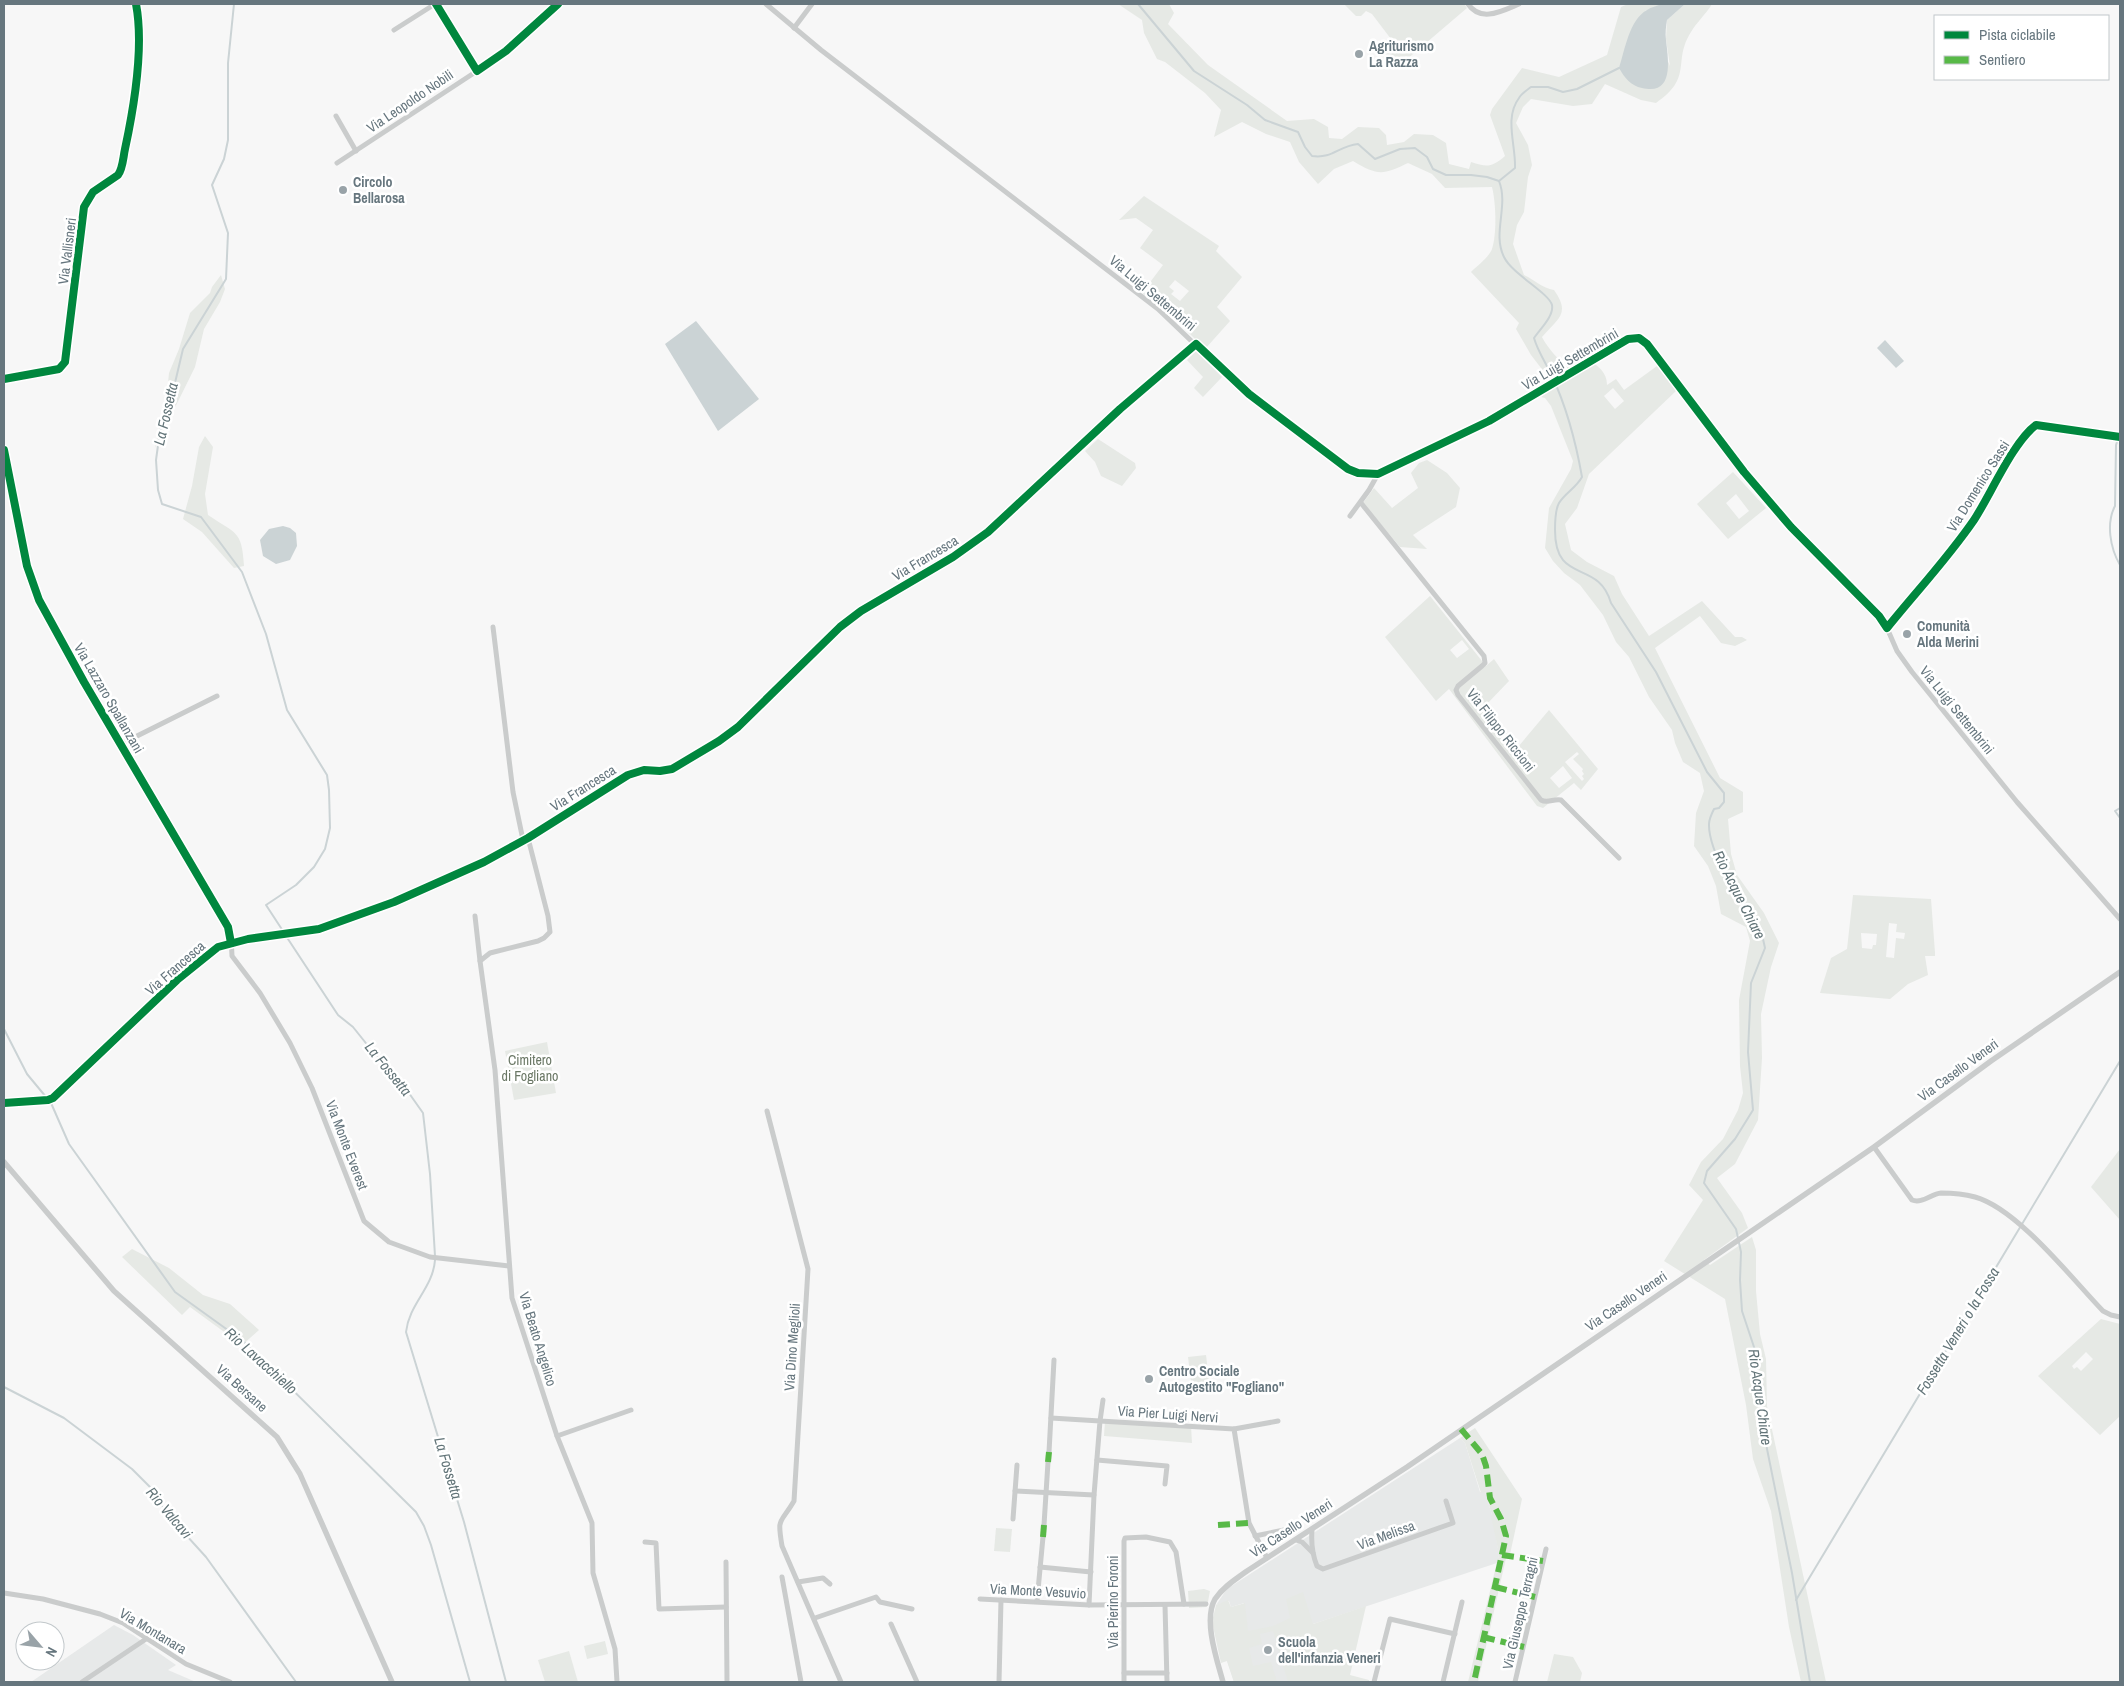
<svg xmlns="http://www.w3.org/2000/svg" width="2124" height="1686" viewBox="0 0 2124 1686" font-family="'Archivo Narrow',sans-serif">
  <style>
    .built { fill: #e7e9e9 }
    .green { fill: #e6e9e5; fill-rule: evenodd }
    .water { fill: #cbd3d5 }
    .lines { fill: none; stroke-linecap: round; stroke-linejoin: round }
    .stream { stroke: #cbd3d5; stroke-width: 2 }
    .minor { stroke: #cacccc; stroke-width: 5 }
    .tertiary { stroke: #cacccc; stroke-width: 5.5 }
    .quiet { stroke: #58b947; stroke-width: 6; stroke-dasharray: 12 6; stroke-linecap: butt }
    .cycleway-casing { stroke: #fff; stroke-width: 11 }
    .cycleway { stroke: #00873e; stroke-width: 8 }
    .poi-dot { fill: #99a3a8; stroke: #fff; stroke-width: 2 }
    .labels { text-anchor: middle; stroke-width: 5; stroke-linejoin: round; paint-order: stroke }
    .poi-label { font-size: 14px; font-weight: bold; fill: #66767e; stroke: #fff; text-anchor: start }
    .street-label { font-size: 14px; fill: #66767e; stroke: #fff }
    .park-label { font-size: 14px; fill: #6a7765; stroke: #fff }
    .water-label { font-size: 15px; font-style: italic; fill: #627478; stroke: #fff }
  </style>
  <rect width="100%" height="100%" fill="#f7f7f7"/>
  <g class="built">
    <path d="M1460,1438l5,5 15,49h5l7,23 7,39 -2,9 -184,61 13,58h-92l-7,-21 17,-58 -13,4 -2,-6 -13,4 11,-16z"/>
    <path d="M114,1625l19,10 43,30 -8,5 28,12h-165z"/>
  </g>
  <g class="green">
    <path d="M1118,4h51l5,9 -6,11 40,41 79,56 27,-2 14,8 1,11 13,1 16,-12 21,1 7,7 1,10 17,-3 10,-8 19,1 13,8 3,21 20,5 2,-7c16,5 20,6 34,-6l-15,-41 2,-6 30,-41 37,9 48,-22 14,-48 7,-3h34l-17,7 25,55 -4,-27 1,-19 18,-16h27c-6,10 -15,18 -21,28 -19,30 3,45 -35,71l-15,-3 -36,-16 -13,20 -19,2 -42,-7 -8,8 -7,16 12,22 4,20 -4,12 -4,35 -7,13 -4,19 11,31c11,5 18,13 30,15 17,24 4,28 -12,47 4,9 21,29 29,31l17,-9c10,7 19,13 19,26l9,-6 8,11 33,-24 19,25 -87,83 -12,34 -12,16 6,26 16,12 27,14 8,18 27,42 53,-35 33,36h7l5,3 -12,6 -14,-3 -21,-27 -45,32 65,130 23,14v20l-15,7 3,35 6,21 27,38 15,30 -8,24 -10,47 1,44 -4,62 -23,44 -18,14 25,35 6,15 -44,32 6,5 42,-28 4,13v41l4,43 6,25 1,47 59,276h-25l-12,-55 -18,-116 -18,-52 -7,-54 -21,-106 -61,-38 39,-61 -14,-15 12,-23 22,-23 15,-29 5,-17 -3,-27 -1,-66 11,-59 -4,-14 -25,-13 -5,-28 -8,-20 -14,-20 2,-33 8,-22 -4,-18 -17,-11 -8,-19 -3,-13 -23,-33 -20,-40 -13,-15 -13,-27 -23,-30 -16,-12 -11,-12 -8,-13 4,-40 22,-39 2,-8 -22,-55 -6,-8 -4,-1 8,-7 -1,-13 -17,-22 -15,-26 3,-6 -48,-51c6,-6 18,-15 21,-23 5,-15 4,-46 0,-62l-47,1 -13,-14 -24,-11c-25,12 -30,13 -55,-2l-19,8 -16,15 -19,-22 -9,-20 -24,-8 -24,-12 -28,15 7,-27 -16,-17 -40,-31 -8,-3 -13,-26 -2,-13zM1613,388l11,13 -9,8 -11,-13z"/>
    <path d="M1344,4h120l3,4 -68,58 -8,-2 -8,-9 3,-11 5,-5 -19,-25 -6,-3 -5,5h-5z"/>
    <path d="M1144,196l75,50 -3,5 26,26 -25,30 13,14 -25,28 -32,-32 -31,-24 21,-28 -23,-17 13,-18 -17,-12 -17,2zM1175,280l14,11 -9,10 -9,-7 3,-3 -5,-4z"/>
    <path d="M221,275l4,14 -5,13 -16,27 -9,38 -40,81 12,-56 2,-19 10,-24 11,-36 20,-20 2,-6z"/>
    <path d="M1196,351l26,26 -19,20 -9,-9 9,-11 -16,-17z"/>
    <path d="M205,436l8,11 -8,47 3,21c28,19 34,15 36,51l-10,2 -32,-36 -19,-13 9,-33 7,-39z"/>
    <path d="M1098,439l37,24 1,5 -14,18 -21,-10 -6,-14 -10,-11z"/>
    <path d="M1427,460l20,13 13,15 -4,19 -43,28 14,14 -27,-2 -37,-44 11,-15 18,20 26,-20 -7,-15 8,-10z"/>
    <path d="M1733,472l33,36 -38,31 -31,-35zM1736,494l13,17 -10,8 -13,-16z"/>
    <path d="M1430,596l56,70 8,-7 15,22 -24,25 33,41 31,-37 49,59 -17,21 -7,-7 -31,25 -6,-2 -88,-117 -13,12 -51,-64zM1462,640l7,9 -12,9 -7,-8zM1577,752l2,2 -6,5 10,10 -1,2 2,3 -2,2 2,3 -2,2 -17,-19zM1563,766l9,12 -13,10 -9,-10z"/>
    <path d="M1853,895l78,4 4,54v3h-10l3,19 -20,9 -18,15 -70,-6 11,-35 16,-9zM1889,923l8,1 -1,8 9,1 -1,6 -8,-1 -2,20 -8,-1zM1861,933l16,1 -1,11h-3l-1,4 -10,-1z"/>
    <path d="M547,1042l9,51 -42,7 -9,-49z"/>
    <path d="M2120,1149v71l-29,-33z"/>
    <path d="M132,1249l37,19 34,27 27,9 29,26 -17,15 -52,-38 -8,8 -60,-58z"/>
    <path d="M2101,1319l19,5v92l-20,19 -62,-59zM2086,1352l7,7 -12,12 -4,-4 -3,2 -2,-3z"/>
    <path d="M1206,1355l4,33 -18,2 -4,-33z"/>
    <path d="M1105,1421l86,5 1,17 -88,-7z"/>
    <path d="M1475,1428l47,71 -13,60 -3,-1 -28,124h-10l31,-128 -8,-38 1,-1 -7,-23 -4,1 -16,-50 -5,-5z"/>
    <path d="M996,1528l16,1 -2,23 -16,-1z"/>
    <path d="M1204,1589l6,2 -3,16 -18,1 -1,-17z"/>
    <path d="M1303,1592l10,32 53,-18 -16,69 19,5v2h-81l-15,-51 -13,3 2,10 -13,4 4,18 18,-4 6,20h-43l-7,-21 -6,2 -9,-41 4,-17 12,-5 3,7 14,-4 3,28 25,-5 17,-8 -4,-19z"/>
    <path d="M605,1641l3,13 -21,5 -3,-13z"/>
    <path d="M569,1651l9,31h-33l-7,-22z"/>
    <path d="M1554,1654l19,3 9,16 -2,9h-33z"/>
  </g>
  <g class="water">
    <path d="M1662,4h23l-18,16c-1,6 -2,13 -1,20 2,19 9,56 -24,48 -11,-2 -18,-11 -23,-20 6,-18 10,-48 28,-58 4,-3 10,-4 15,-6z"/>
    <path d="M696,321l63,78 -41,32 -53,-87z"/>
    <path d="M1885,340l19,21 -8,7 -19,-20z"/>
    <path d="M283,526l7,2 6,5 1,13 -7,14 -14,4 -13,-8 -3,-16 9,-11z"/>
  </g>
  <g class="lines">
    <g class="stream">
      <path d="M234,4l-6,59v77l-4,19 -12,26 16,48 -2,46 -43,70 -9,38 -14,44 -4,29 2,30 4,14 39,13 41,55 24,62 21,76 40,65 2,15 1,38 -5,21 -11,18 -18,18 -30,20 17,26"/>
      <path d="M1138,4l56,67 53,34 18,15 33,12 7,15 7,9c21,3 26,-10 46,-12l17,15 25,-10 15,-1 12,9 6,12 13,6h25l16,2 12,4"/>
      <path d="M1499,181c10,25 -7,52 5,76 8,17 45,36 48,48 2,11 -12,24 -18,33 4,14 12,25 18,38 15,32 24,67 30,101 -6,11 -17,16 -23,26 -4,7 -4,19 -4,27 0,56 43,28 56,73l45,69 51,100 17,21v9l-5,6 -5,1c-2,4 -5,10 -5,15 -1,30 38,89 54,115l2,9 -14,35 -3,69 5,58 -18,29 -28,32 -3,12 32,46 5,23 -1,28 2,31 13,39 4,50 5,34 28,139 18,109"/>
      <path d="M1499,181l16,-13c1,-23 -11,-50 4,-70 2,-4 8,-8 12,-11h17l15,5 14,-3 42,-21"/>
      <path d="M2120,433l-4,12 -1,61c-9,17 -5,42 5,59"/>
      <path d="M2120,808l-5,3 5,7"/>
      <path d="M286,936l52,79 15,12 20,25 26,27 24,34 7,61 5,82"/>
      <path d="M4,1029l23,45 24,29 18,41 106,148 68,49 173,171 8,14 7,19 39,137"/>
      <path d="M435,1260c-2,28 -26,44 -29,72l58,190 42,160"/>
      <path d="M4,1387l60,31 68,51 21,21 14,24 39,43 90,125"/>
      <path d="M1796,1600l324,-539"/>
    </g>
    <g class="minor">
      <path d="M436,4l41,67 29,-20 52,-47"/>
      <path d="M766,4l55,46 337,259 71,68 69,55 55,39 14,4 11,-1 111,-53 139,-82 11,-1 4,3 101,131 47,55 88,89 8,12 10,23 15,21 105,130 103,117"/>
      <path d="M1468,4c13,19 34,7 51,0"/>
      <path d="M794,28l18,-24"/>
      <path d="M394,30l41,-26"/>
      <path d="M336,116l20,35"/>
      <path d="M337,163l140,-92"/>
      <path d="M4,379l55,-10 6,-7 19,-155 9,-15 25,-17c5,-7 5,-17 7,-26 9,-42 19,-103 11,-145"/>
      <path d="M4,450l23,116 12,34 45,82 144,245 3,9 1,20 28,37 30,50 22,45 52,133 25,21 41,15 79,9"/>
      <path d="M1361,503l123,153 1,7 -3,3 -24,20 -2,4 2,5 83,105c7,4 13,-2 20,0l58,58"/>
      <path d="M1350,516l19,-26 9,-16"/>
      <path d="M493,627l20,165 10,48"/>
      <path d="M1887,628c29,-36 61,-70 87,-108 17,-26 39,-78 62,-95l84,12"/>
      <path d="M121,744l96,-48"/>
      <path d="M528,838l20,78 2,16 -6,6 -6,3 -48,12 -10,8 15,109 17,228 45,138 35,87 1,50 22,76 2,33"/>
      <path d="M475,916l5,45"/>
      <path d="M4,1103l44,-3 5,-2 124,-118 41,-33 30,-8 71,-10 75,-27 90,-40 44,-24 100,-63 16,-5 16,1 12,-2 47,-28 19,-14 102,-100 21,-16 92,-54 35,-25 132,-123 76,-65"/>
      <path d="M767,1111l41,158 -14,232c-14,24 -17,15 -12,45l59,136"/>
      <path d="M1874,1147l38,53c10,4 19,-6 29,-7 11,0 23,1 34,4 43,12 97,82 128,114l8,4 9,2"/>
      <path d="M1103,1400l-3,21 134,8 15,94 18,35"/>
      <path d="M1051,1418l49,3 -6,74 -5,110"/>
      <path d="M1234,1429l44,-8"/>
      <path d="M557,1436l74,-26"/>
      <path d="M1049,1452l5,-92"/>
      <path d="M1097,1460l70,6 -2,18"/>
      <path d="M1015,1491l79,4"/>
      <path d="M1013,1519l4,-54"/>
      <path d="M1044,1525l4,-63"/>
      <path d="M1312,1530c-1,13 0,24 5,36l6,3 130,-46 -7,-22"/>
      <path d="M1255,1536l39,-8"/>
      <path d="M1296,1540l6,2 11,11"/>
      <path d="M645,1542l11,1 3,66 67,-2"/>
      <path d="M726,1562l1,120"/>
      <path d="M1040,1567l51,5"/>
      <path d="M782,1577l19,105"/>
      <path d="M798,1582l25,-4 7,6"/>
      <path d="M4,1593l39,6 57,15 23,9 63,41 44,18"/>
      <path d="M980,1599l109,6 117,-1"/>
      <path d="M1037,1601l6,-64"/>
      <path d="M1165,1605l2,77"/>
      <path d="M815,1618l61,-21 4,5 32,7"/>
      <path d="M891,1624l26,58"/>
      <path d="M1124,1673h43"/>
      <path d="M82,1682l64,-43"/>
      <path d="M999,1682l2,-82"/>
      <path d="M1124,1682v-141l1,-3 21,-1 24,5 6,10 8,52"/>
      <path d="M1374,1682l16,-63 65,15"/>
      <path d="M1443,1682l19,-80"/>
      <path d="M1515,1682l31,-133"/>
    </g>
    <g class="tertiary">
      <path d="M4,1162l110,129 163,146 23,37 92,208"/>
      <path d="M1223,1682c-6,-22 -20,-62 -8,-83 8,-12 21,-20 32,-28l160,-104 295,-202 172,-118 117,-86 129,-89"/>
    </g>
    <g class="quiet">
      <path d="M1461,1429l21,25 4,12 4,32 11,21 5,17 -32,146"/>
      <path d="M1048,1462l1,-10"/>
      <path d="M1218,1525l31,-2"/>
      <path d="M1043,1537l1,-12"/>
      <path d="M1502,1555l41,6"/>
      <path d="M1495,1587l40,10"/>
      <path d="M1483,1637l41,10"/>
    </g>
    <defs>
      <g id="cycleway">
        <path d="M436,4l41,67 29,-20 52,-47"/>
        <path d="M4,379l55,-10 6,-7 19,-155 9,-15 25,-17c5,-7 5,-17 7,-26 9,-42 19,-103 11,-145"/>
        <path d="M4,450l23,116 12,34 45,82 144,245 3,16"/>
        <path d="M4,1103l44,-3 5,-2 124,-118 41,-33 30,-8 71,-10 75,-27 90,-40 44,-24 100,-63 16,-5 16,1 12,-2 47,-28 19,-14 102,-100 21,-16 92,-54 35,-25 132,-123 76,-65 53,50 99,75 10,4 20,1 111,-53 139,-82 11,-1 8,6 97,128 47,55 88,89 8,12c29,-36 61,-70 87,-108 17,-26 39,-78 62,-95l84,12"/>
      </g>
    </defs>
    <use href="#cycleway" class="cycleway-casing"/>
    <use href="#cycleway" class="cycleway"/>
  </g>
  <g class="poi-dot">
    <circle cx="1359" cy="54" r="5"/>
    <circle cx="343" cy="190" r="5"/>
    <circle cx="1907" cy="634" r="5"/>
    <circle cx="1149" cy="1379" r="5"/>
    <circle cx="1268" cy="1650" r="5"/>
  </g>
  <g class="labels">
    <g class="poi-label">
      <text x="1369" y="51">Agriturismo<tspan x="1369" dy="16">La Razza</tspan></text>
      <text x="353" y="187">Circolo<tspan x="353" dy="16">Bellarosa</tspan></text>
      <text x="1917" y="631">Comunità<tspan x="1917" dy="16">Alda Merini</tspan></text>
      <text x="1159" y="1376">Centro Sociale<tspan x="1159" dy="16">Autogestito "Fogliano"</tspan></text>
      <text x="1278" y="1647">Scuola<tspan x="1278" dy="16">dell'infanzia Veneri</tspan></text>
    </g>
    <g class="street-label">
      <text transform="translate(410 101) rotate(-34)" y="5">Via Leopoldo Nobili</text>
      <text transform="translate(67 251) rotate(-83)" y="5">Via Vallisneri</text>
      <text transform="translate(1153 293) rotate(40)" y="5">Via Luigi Settembrini</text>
      <text transform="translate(1570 359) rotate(-30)" y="5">Via Luigi Settembrini</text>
      <text transform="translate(1978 486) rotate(-58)" y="5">Via Domenico Sassi</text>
      <text transform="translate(925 558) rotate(-31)" y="5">Via Francesca</text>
      <text transform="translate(109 698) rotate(60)" y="5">Via Lazzaro Spallanzani</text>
      <text transform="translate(1957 710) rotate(51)" y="5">Via Luigi Settembrini</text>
      <text transform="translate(1501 730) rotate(52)" y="5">Via Filippo Riccioni</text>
      <text transform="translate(583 788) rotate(-32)" y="5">Via Francesca</text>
      <text transform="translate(175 968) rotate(-41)" y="5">Via Francesca</text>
      <text transform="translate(1958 1070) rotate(-36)" y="5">Via Casello Veneri</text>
      <text transform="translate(347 1145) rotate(69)" y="5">Via Monte Everest</text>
      <text transform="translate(1626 1301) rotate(-34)" y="5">Via Casello Veneri</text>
      <text transform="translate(538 1339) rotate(73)" y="5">Via Beato Angelico</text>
      <text transform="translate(792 1347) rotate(-86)" y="5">Via Dino Meglioli</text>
      <text transform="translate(242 1388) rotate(42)" y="5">Via Bersane</text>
      <text transform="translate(1168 1414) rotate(4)" y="5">Via Pier Luigi Nervi</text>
      <text transform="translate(1291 1528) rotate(-33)" y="5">Via Casello Veneri</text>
      <text transform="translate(1386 1535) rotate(-20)" y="5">Via Melissa</text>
      <text transform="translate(1038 1591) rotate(3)" y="5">Via Monte Vesuvio</text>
      <text transform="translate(1113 1602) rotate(-90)" y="5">Via Pierino Foroni</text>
      <text transform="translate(1520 1613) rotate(-77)" y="5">Via Giuseppe Terragni</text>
      <text transform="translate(153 1631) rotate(31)" y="5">Via Montanara</text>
    </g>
    <g class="park-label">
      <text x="530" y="1065">Cimitero<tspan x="530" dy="16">di Fogliano</tspan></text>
    </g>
    <g class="water-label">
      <text transform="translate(166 414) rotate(-77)" y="5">La Fossetta</text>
      <text transform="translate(1739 895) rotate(63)" y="5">Rio Acque Chiare</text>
      <text transform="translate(388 1069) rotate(51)" y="5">La Fossetta</text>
      <text transform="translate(1958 1331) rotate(-59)" y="5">Fossetta Veneri o la Fossa</text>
      <text transform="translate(261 1361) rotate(42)" y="5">Rio Lavacchiello</text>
      <text transform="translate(1760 1397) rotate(82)" y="5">Rio Acque Chiare</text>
      <text transform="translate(448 1468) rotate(73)" y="5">La Fossetta</text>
      <text transform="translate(169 1513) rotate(50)" y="5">Rio Valcavi</text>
    </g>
  </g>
  <rect width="2124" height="1686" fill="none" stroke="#66767e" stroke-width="10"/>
  <rect x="1934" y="15" width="175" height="65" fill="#ffffff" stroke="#c2c8cb"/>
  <rect x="1944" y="31" width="25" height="8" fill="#00873e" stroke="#c2c8cb"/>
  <text x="1979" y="40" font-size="15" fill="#66767e">Pista ciclabile</text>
  <rect x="1944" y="56" width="25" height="8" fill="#58b947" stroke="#c2c8cb"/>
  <text x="1979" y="65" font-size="15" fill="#66767e">Sentiero</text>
  <g transform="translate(40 1646) rotate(118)"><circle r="24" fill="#ffffff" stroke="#c2c8cb"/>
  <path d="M0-4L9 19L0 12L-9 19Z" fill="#99a3a8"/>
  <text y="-8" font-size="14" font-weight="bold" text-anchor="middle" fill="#66767e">N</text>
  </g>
</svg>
